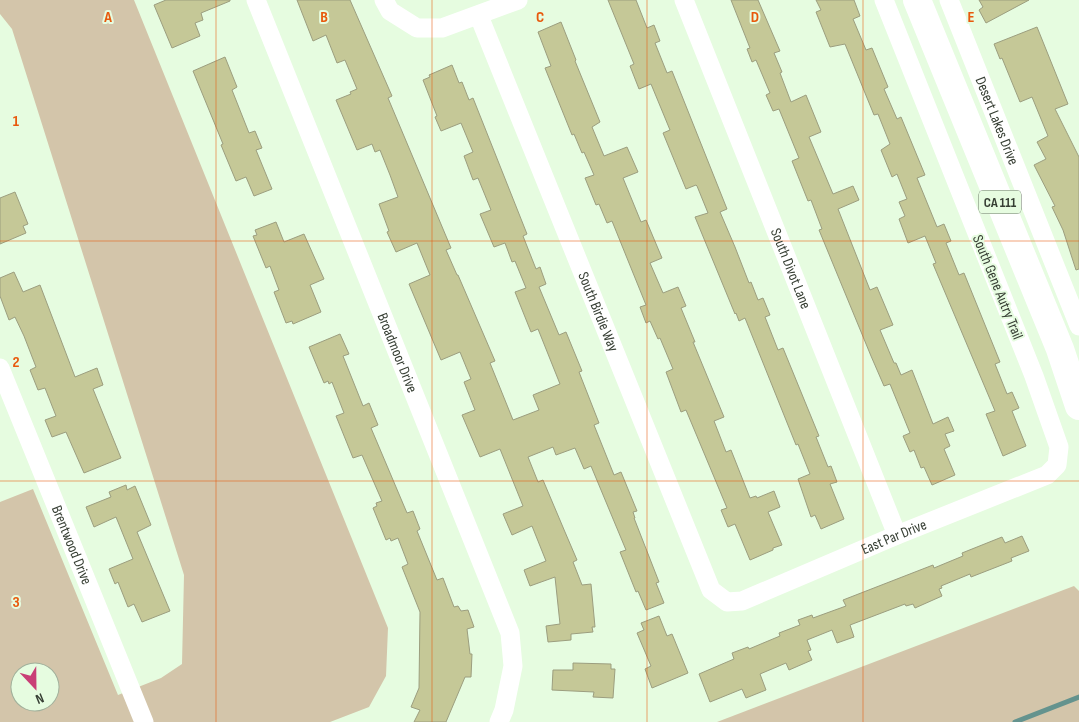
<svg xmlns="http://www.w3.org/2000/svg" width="1079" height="722" viewBox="0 0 1079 722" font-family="'Sofia Sans Condensed',sans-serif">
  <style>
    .green { fill: #d3c5aa; fill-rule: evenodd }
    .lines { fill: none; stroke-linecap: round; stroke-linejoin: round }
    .stream { stroke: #64938e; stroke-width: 5 }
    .building { fill: #c5c897; stroke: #9c9e7f }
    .minor { stroke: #fff; stroke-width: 19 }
    .primary { stroke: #fff; stroke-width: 28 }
    .grid { fill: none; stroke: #e8590c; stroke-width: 1; stroke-opacity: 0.55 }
    .labels { text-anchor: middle; stroke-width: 4; stroke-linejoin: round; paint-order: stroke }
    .shield { fill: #e6fce0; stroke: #6b7767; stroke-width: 1 }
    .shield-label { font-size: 14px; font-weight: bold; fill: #363e33 }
    .street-label { font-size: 15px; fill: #363e33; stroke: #e6fce0 }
    .grid-label { font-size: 16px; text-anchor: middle; font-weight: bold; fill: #e8590c; stroke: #e6fce0; stroke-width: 4; stroke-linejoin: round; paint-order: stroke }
  </style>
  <rect width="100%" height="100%" fill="#e6fce0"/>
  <g class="green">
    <path d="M0,0h134l254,628 -2,48 -17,31 -39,15h-330v-220l33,-13 85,206 43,-17 21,-14 2,-89 -172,-546 -12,-15zM20,672h30v30h-30z"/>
    <path d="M1074,586l5,5v131h-362z"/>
  </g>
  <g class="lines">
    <path class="stream" d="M1015,722l64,-25"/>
  </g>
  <g class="building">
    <path d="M166,0h64v1l-29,12 2,7 -8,3 5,13 -28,12 -18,-43z"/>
    <path d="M297,0h53l42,96 -4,2 63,150 -5,2 11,25h1l37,86 -5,2 23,57 26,-10 -6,-15 27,-11 -22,-55 -7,3 -16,-40 11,-4 -11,-27 -3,1 -7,-19 -11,4 -14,-33 11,-4 -13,-32 -5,2 -9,-24 9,-4 -12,-29 -20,8 -6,-14 2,-1 -14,-36 7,-3 -1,-2 23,-10 7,18 3,-1 7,18 4,-2 54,136 -4,2 13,33 4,-2 6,17 -7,3 20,48 7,-3 16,39 -3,1 20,51 -5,2 20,50 7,-3 16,39 -4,1 2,6h-1l25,64 -3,1 8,20 -18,7 -8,-19 -2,1 -16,-40 6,-2 -35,-84 -7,3 -9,-21 -19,7 -3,-8 -25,10 10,25 5,-2 22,52 12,28 -4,2 9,23 9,-1 4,43h-3l1,5 -22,2v6l-23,2 -2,-16 14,-2 -5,-47 -25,9 -6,-16 22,-9 -14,-35 -20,9 -9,-21 20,-8 -23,-57 -20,8 -18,-42 13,-5 -11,-28 7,-3 -11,-27 -19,8 -32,-76 21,-9 -13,-32 -21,9 -9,-20 2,-1 -10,-27 19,-7 -8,-22 -10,-25 -5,2 -3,-8 -15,6 -21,-50 15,-6 -1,-2 7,-3 -12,-29 -8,3 -11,-28 -13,6z"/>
    <path d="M608,0h28l11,28 7,-3 6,16 -5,2 12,30 5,-2 55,138 -7,3 15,35 14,36 2,-1 7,18 5,-2 7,17 -5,2 13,33 5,-2 36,88 -3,1 12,30 3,-1 6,16 -7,2 14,35 -23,10 -6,-14 -4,2 -13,-38 12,-5 -12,-30 -2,1 -51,-127 -6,3 -3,-8 -1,1 -40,-97 13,-4 -11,-27 -1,-1 -10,4 -23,-56 7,-3 -19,-46 -12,5 -9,-23 4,-2z"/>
    <path d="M731,0h27l22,51 -6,2 8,19 -2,1 11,29 15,-7 15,37 -12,5 24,57 20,-8 6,14 -21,9 32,81 7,-3 16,38 -13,5 14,33h2l5,12 11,-5 21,54 15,-7 6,14 -9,3 5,12 -6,3 11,26 -23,10 -8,-18 -3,1 -7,-18 -4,2 -7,-16 7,-3 -20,-49 -6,2 -13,-30 -52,-126 3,-1 -11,-29 -3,1 -16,-40 7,-3 -20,-49 -6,2 -7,-16 4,-2 -14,-33 -4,2 -5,-13 3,-1z"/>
    <path d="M816,0h38l6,16 -7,3 13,31 6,-2 16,39 -4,2 13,30 4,-2 24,58 -8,3 20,49 7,-3 7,17 -5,2 13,32 5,-2 36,89 -5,2 12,30 5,-2 7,16 -7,3 14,35 -23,10 -17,-42 9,-3 -62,-147 3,-1 -11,-27 -17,7 -9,-24 6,-3 -6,-14 8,-3 -10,-25 -5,3 -11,-27 9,-6 -12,-30 -4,1 -29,-71 -15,3 -14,-35 5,-2z"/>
    <path d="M979,0h50l-43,23 -7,-13 4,-3z"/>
    <path d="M561,22l15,38 -1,1 25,61 -8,5 12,29 23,-9 11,25 -15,6 18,44 5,-2 16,38 -12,5 13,30 15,-6 8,19 -5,2 14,34h-2l31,75 -10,4 12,31 5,-2 19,48 6,-2 1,2 17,-7 6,16 -12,5 14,33 -9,3v2l-23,10 -15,-36 -7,3 -7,-17 6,-2 -41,-98 -5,2 -15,-40 7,-3 -13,-31 -2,1 -8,-18 -4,2 -6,-16 6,-2 -34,-84 -5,2 -8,-19 -3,1 -11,-27 9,-3 -10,-23 -2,1 -8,-19 -2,1 -27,-67 6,-2 -13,-34z"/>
    <path d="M1037,27l31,77 -13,5 24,48v112l-3,1 -13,-40 -11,-23 3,-1 -21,-41 12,-6 -9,-17 11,-6 -16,-39 -12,5 -18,-44 -2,1 -6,-15z"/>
    <path d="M225,57l12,30 -5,3 17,43 6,-2 7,17 -6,2 16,39 -18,7 -8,-19 -10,4 -15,-36 2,-1 -30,-73z"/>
    <path d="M15,192l13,32 -5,2 3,7 -26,11v-46z"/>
    <path d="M276,222l8,20 20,-8 20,45 -14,6 11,27 -28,12 -1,-3 -6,2 -12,-31 5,-2 -9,-24 -4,2 -13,-32 4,-1 -2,-5z"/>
    <path d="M14,272l9,20 17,-7 35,92 22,-9 6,17 -10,4 28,69 -37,15 -18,-41 -14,5 -7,-17 11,-4 -11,-28 -7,2 -8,-20 6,-3 -12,-31 -9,-19 -6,3 -9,-24v-18z"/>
    <path d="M340,334l9,20 -6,2 20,50 6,-3 9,22 -7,3 36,85 6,-2 7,18 -3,2 20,49 6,-2 11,29 4,-1 3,5 7,-1 6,17 -7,2 3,25h2l-1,23h-6l-19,45h-32l6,-12 -9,-3 8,-19 1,-76 -18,-45 6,-3 -10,-26 -7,3 -1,-3 -4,2 -13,-32 4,-2 -1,-3 6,-2 -20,-46 -9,3 -17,-42 8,-3 -12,-31 -3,2 -1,-3 -4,2 -15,-36z"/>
    <path d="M126,485l1,5 8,-4 16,39 -14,7 33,79 -28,11 -8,-18 -6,3 -10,-25 -3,2 -6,-15 24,-10 -17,-42 -22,10 -8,-20 25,-10 -2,-5z"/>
    <path d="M1022,536l7,15 -18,7 1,3 -41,16 -1,-3 -29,12 1,2 -3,1 3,7 -27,12 -2,-4 -7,2 -1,-2 -55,21 4,12 -17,6 -5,-13 -25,10 4,10 -3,1 4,9 -23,10 -3,-7 -26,11 6,16 -20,8 -4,-9 -32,13 -11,-28 35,-15 -2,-6 16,-6 1,2 31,-13 -1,-3 21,-8 -2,-5 14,-5 1,3 33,-12 -3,-6 90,-35 1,3 29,-12 -1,-3 40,-16 3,6z"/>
    <path d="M659,616l8,20 5,-2 16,39 -36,15 -7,-19 6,-3 -14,-33 7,-3 -3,-7z"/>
    <path d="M573,663l38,1v5h4l-2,29 -20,-1 1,-5 -42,-2 1,-20h20z"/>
  </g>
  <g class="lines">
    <g class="minor">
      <path id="s1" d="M256,0l254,633 3,33 -9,44 -5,12"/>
      <path d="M384,0l6,11 27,17h25l76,-28"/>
      <path id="s2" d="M684,0l213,535"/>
      <path id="s3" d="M949,0l130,326"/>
      <path id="s4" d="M479,16l232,574 16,12 15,-1 155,-66 150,-60 10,-10 2,-18 -25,-71 -150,-376"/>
      <path id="s5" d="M0,368l144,354"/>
    </g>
    <path class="primary" d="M917,0l143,349 19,57"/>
  </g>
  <path class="grid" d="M216,0v722M432,0v722M647,0v722M863,0v722M0,241h1079M0,481h1079"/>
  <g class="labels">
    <rect class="shield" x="979" y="190.5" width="42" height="23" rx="4"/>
    <g class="shield-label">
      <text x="1000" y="207">CA 111</text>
    </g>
    <g class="street-label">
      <text dy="5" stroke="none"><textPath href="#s3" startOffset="130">Desert Lakes Drive</textPath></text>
      <text dy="5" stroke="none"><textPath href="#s2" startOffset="289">South Divot Lane</textPath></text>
      <text transform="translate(998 287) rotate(68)" y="5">South Gene Autry Trail</text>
      <text dy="5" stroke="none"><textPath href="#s4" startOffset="319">South Birdie Way</textPath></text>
      <text dy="5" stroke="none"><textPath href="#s1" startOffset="380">Broadmoor Drive</textPath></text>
      <text dy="5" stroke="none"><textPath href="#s4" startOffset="819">East Par Drive</textPath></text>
      <text dy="5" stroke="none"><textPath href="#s5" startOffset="191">Brentwood Drive</textPath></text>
    </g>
  </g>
  <g class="grid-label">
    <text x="108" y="22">A</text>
    <text x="324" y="22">B</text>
    <text x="540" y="22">C</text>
    <text x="755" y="22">D</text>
    <text x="971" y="22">E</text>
    <text x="16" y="126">1</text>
    <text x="16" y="367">2</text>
    <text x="16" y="607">3</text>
  </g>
  <g transform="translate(35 687) rotate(158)"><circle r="24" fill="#e6fce0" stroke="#a0b09b"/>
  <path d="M0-4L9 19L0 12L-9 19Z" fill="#c93f76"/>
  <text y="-8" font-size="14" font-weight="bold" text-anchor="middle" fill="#363e33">N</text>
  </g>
</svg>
